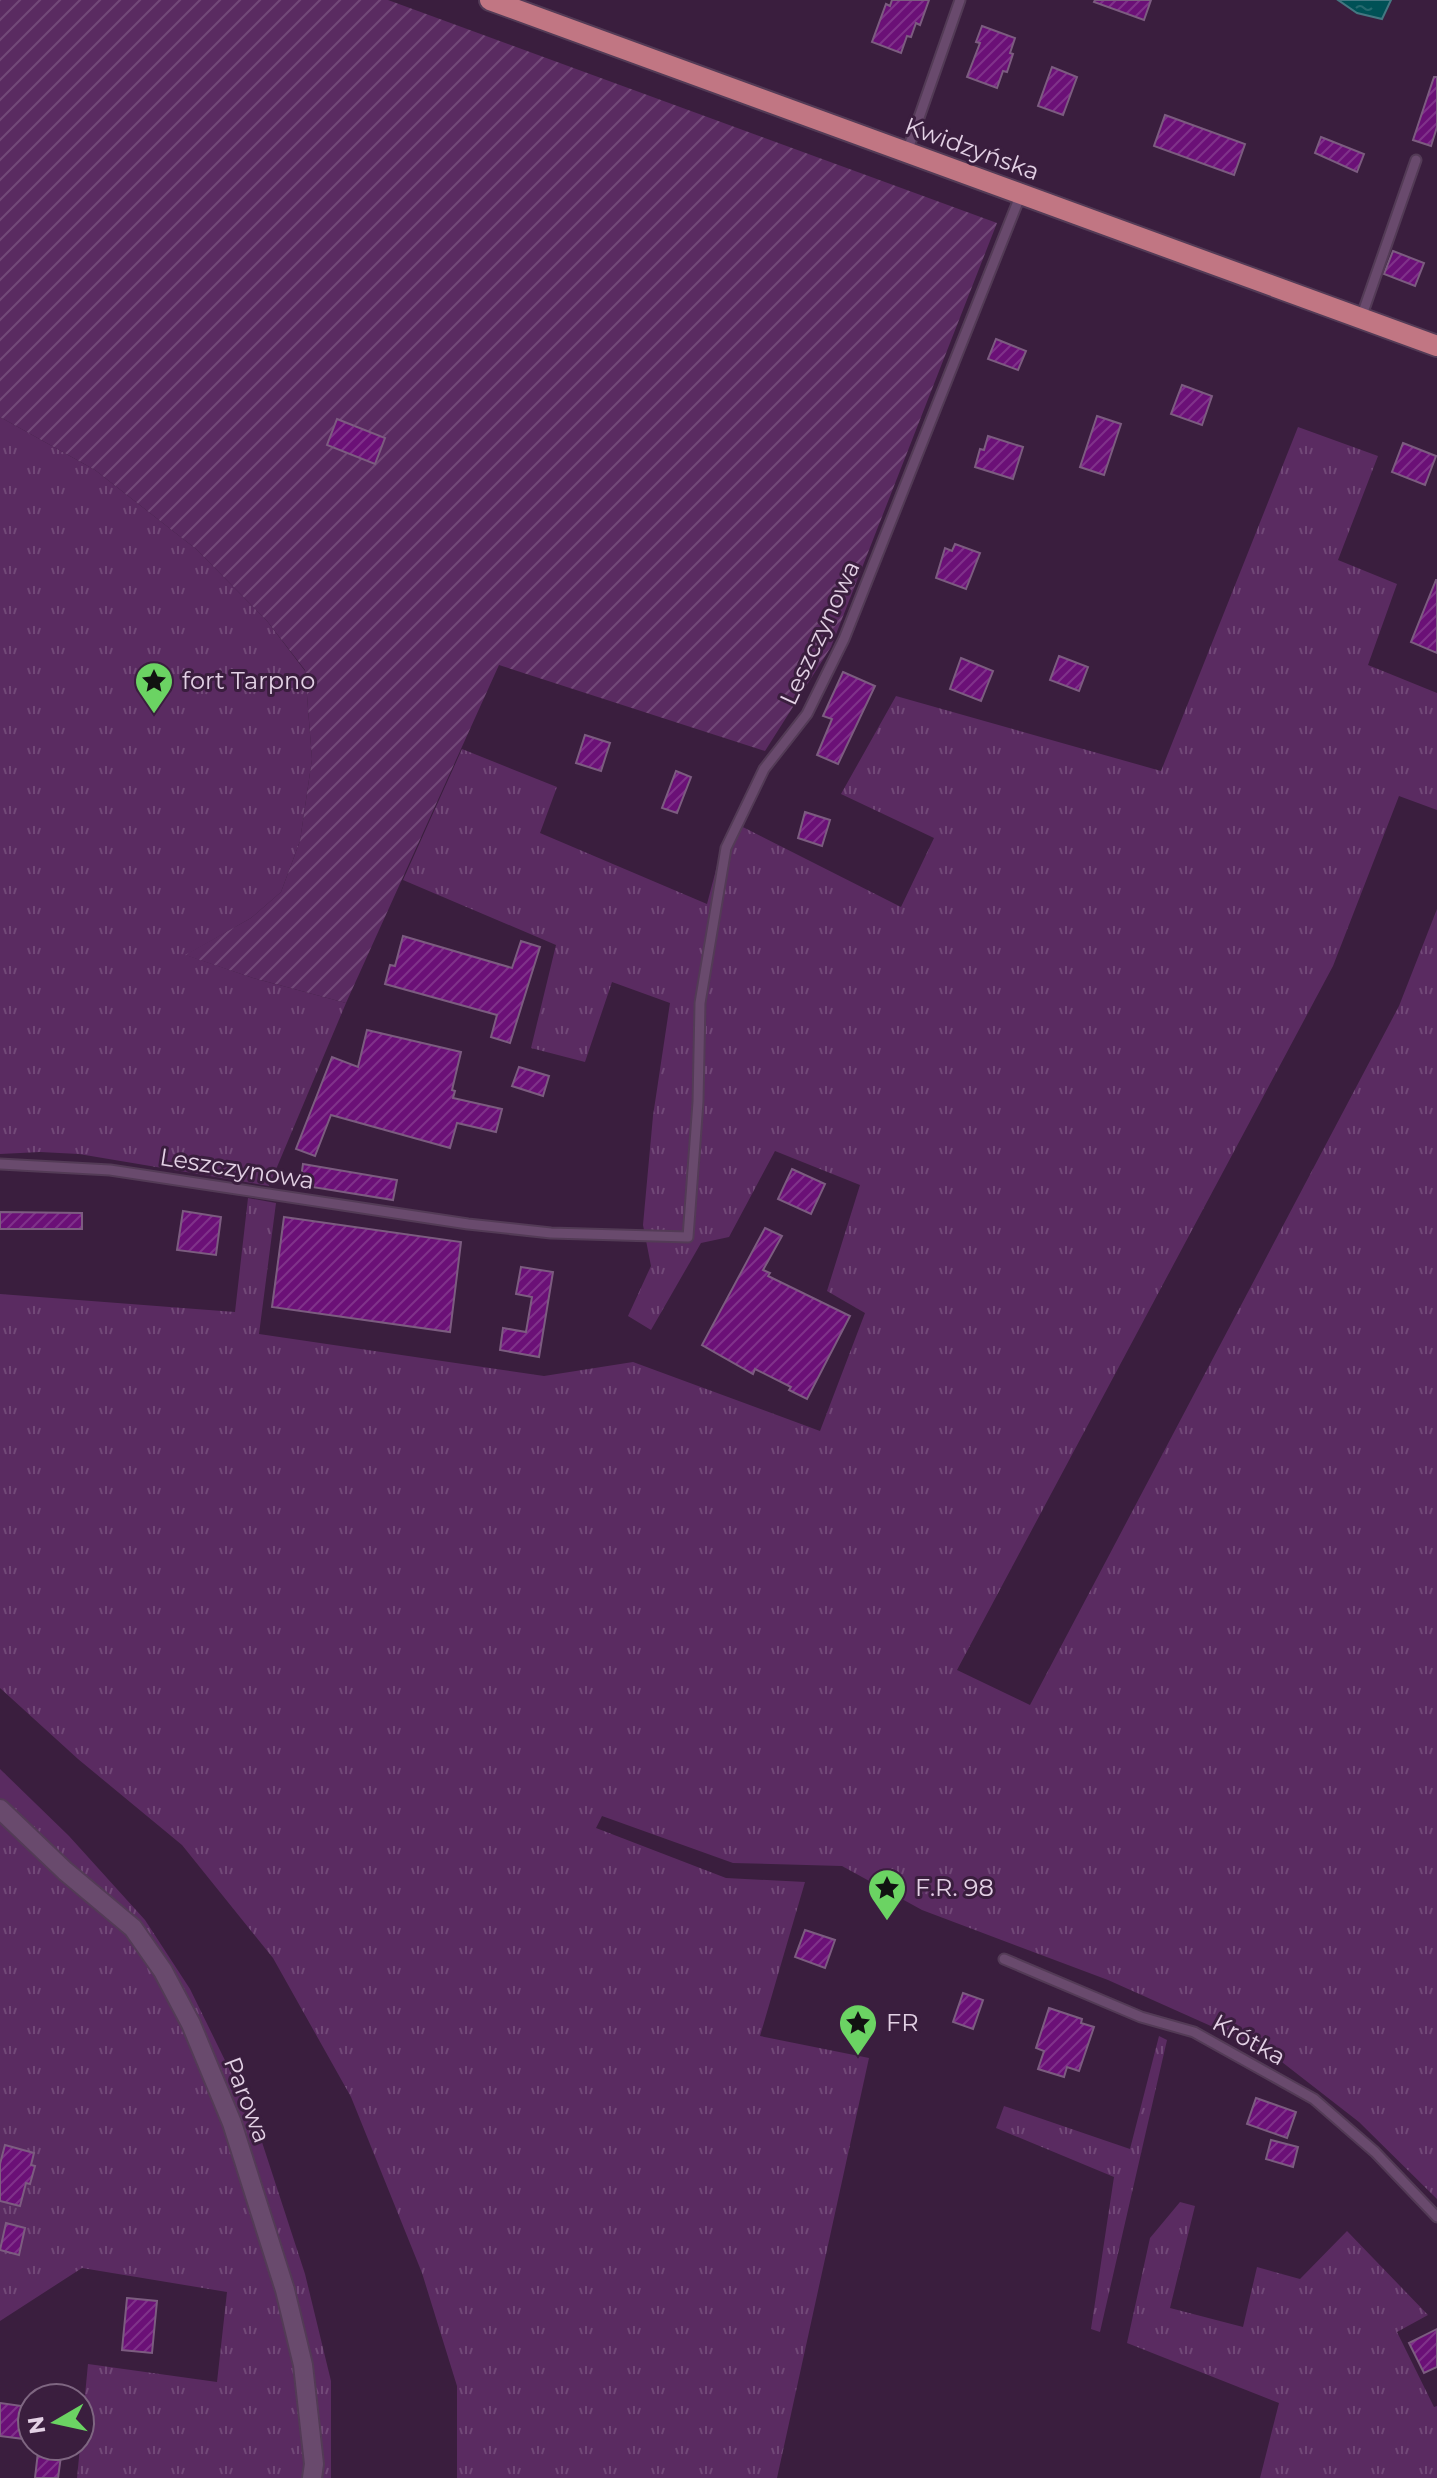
<svg xmlns="http://www.w3.org/2000/svg" width="1437" height="2478" viewBox="0 0 1437 2478" font-family="Montserrat,sans-serif">
  <style>
    .grass { fill: url(#grass-tufts) }
    .garden { fill: url(#garden-furrows) }
    .water { fill: url(#water-ripples); stroke: #447781; stroke-width: 2 }
    .building { fill: url(#building-hatch); stroke: #7c5c80; stroke-width: 2 }
    .lines { fill: none; stroke-linecap: round; stroke-linejoin: round }
    .lane-casing { stroke: #533b56; stroke-width: 13 }
    .street-casing { stroke: #533b56; stroke-width: 22 }
    .primary-casing { stroke: #533b56; stroke-width: 24 }
    .lane { stroke: #694a6d; stroke-width: 9 }
    .street { stroke: #694a6d; stroke-width: 18 }
    .primary { stroke: #c17683; stroke-width: 20 }
    .labels { text-anchor: middle; stroke-width: 6; stroke-linejoin: round; paint-order: stroke }
    .street-label { font-size: 24px; fill: #e3d1e5; stroke: #3a1e3e }
    .poi-label { font-size: 24px; fill: #e3d1e5; stroke: #3a1e3e; text-anchor: start }
  </style>
  <defs>
    <pattern id="grass-tufts" width="24" height="20" patternUnits="userSpaceOnUse" patternTransform="scale(2)"><rect width="24" height="20" fill="#5a2b61"/><path d="M3 7l-1-3M5 7V3M7 7l1-3M15 17l-1-3M17 17v-4M19 17l1-3" fill="none" stroke="#724978"/></pattern>
    <pattern id="garden-furrows" width="10" height="10" patternUnits="userSpaceOnUse" patternTransform="scale(2)"><rect width="10" height="10" fill="#5a2b61"/><path d="M-1 1l2-2M0 10L10 0M9 11l2-2" fill="none" stroke="#724978"/></pattern>
    <pattern id="water-ripples" width="26" height="14" patternUnits="userSpaceOnUse" patternTransform="scale(2)"><rect width="26" height="14" fill="#005156"/><path d="M2 4q2-2 4 0t4 0M15 11q2-2 4 0t4 0" fill="none" stroke="#25696e"/></pattern>
    <pattern id="building-hatch" width="6" height="6" patternUnits="userSpaceOnUse" patternTransform="scale(2)"><rect width="6" height="6" fill="#6b1077"/><path d="M-1 1l2-2M0 6l6-6M5 7l2-2" fill="none" stroke="#80328a"/></pattern>
  </defs>
  <rect width="100%" height="100%" fill="#3a1e3e"/>
  <g class="grass">
    <path d="M0,417l95,53 101,79 71,72 38,50 7,88 -12,82 -19,51 -30,26 -65,37 67,23 93,25 -77,183 -190,-32 -39,-2 -40,2z"/>
    <path d="M1298,427l80,29 -40,104 59,24 -29,81 69,28v117l-38,-14 -66,170 -376,704 73,35 369,-699 38,-97v1290l-78,-77 -90,-70 -161,-72 -186,-70 -80,-44 -109,-3 -131,-47 -6,12 130,50 79,4 -45,154 109,22 -92,420h-320v-92l-35,-113 -71,-176 -78,-139 -91,-113 -104,-86 -78,-71v-394l235,18 13,-114 28,5 -17,131 285,42 89,-14 187,69 45,-118 -38,-22 33,-106 -85,-34 -46,86 -28,6 -50,87 -23,-14 23,-50 -8,-41 10,-109 17,-113 -58,-21 -27,80 -54,-14 25,-103 -153,-65 59,-131 95,38 -17,46 167,71 16,-61 10,-21 168,85 33,-69 -93,-44 55,-98 265,75z"/>
    <path d="M0,1769l69,67 76,84 45,69 51,104 19,43 45,138 26,107v97h-254l11,-114 129,18 10,-90 -145,-24 -82,53z"/>
    <path d="M1159,2036l8,4 -67,292 -9,-3 23,-152 -118,-49 8,-22 126,43z"/>
    <path d="M1180,2202l15,4 -25,102 73,19 14,-60 43,12 47,-48 81,84 -31,17 37,75 3,-1v72h-177l19,-75 -152,-60 23,-105z"/>
  </g>
  <path class="garden" d="M0,0h388l609,223 -166,424 -66,104 -266,-86 -153,338 -93,-25 -68,-23 66,-37 30,-26 19,-51 12,-82 -7,-89 -38,-49 -71,-72 -101,-79 -95,-53z"/>
  <path class="water" d="M1338,0h53l-9,19 -25,-6z"/>
  <g class="building">
    <path d="M892,0h37l-9,25 -4,-2 -5,14 -4,-1 -6,17 -29,-11 14,-38 4,2z"/>
    <path d="M1095,0h56l-7,20 -50,-18z"/>
    <path d="M982,26l33,12 -5,15 3,1 -6,18 -4,-1 -6,17 -30,-11 13,-34 -4,-1z"/>
    <path d="M1052,67l25,10 -14,38 -25,-9z"/>
    <path d="M1434,77h3v50l-6,19 -18,-6z"/>
    <path d="M1165,115l80,29 -11,31 -80,-29z"/>
    <path d="M1321,137l43,17 -7,18 -42,-19z"/>
    <path d="M1393,251l31,12 -9,23 -31,-12z"/>
    <path d="M996,339l30,12 -8,19 -30,-11z"/>
    <path d="M1182,385l30,11 -10,29 -31,-11z"/>
    <path d="M1097,416l24,8 -17,51 -24,-8z"/>
    <path d="M337,419l48,19 -10,26 -48,-19z"/>
    <path d="M988,436l35,11 -10,32 -38,-12 5,-18 4,1z"/>
    <path d="M1403,443l33,13 -11,29 -33,-13z"/>
    <path d="M955,544l25,9 -14,36 -30,-11 9,-30 7,3z"/>
    <path d="M1436,580h1v73l-26,-11z"/>
    <path d="M1059,656l29,11 -9,24 -29,-11z"/>
    <path d="M961,658l32,13 -12,30 -31,-12z"/>
    <path d="M843,672l32,14 -37,78 -21,-9 15,-36 -9,-3z"/>
    <path d="M585,735l25,8 -9,28 -25,-8z"/>
    <path d="M676,771l15,6 -14,36 -15,-5z"/>
    <path d="M805,812l25,8 -8,26 -24,-8z"/>
    <path d="M403,936l109,32 9,-27 19,6 -30,96 -19,-6 6,-22 -112,-31 5,-19 5,1z"/>
    <path d="M367,1030l94,22 -9,38 3,1 -2,7 49,11 -6,23 -39,-9 -7,25 -119,-33 -16,41 -19,-7 36,-92 26,10z"/>
    <path d="M519,1067l30,9 -6,20 -31,-10z"/>
    <path d="M303,1164l94,16 -4,20 -93,-15z"/>
    <path d="M792,1169l33,15 -14,30 -33,-15z"/>
    <path d="M183,1211l38,6 -5,38 -39,-5z"/>
    <path d="M0,1212l82,1v16h-82z"/>
    <path d="M284,1217l177,25 -11,90 -178,-25z"/>
    <path d="M765,1228l17,8 -19,34 7,3 -2,3 82,40 -43,83 -18,-9 2,-3 -36,-18 -2,5 -51,-29z"/>
    <path d="M521,1267l32,5 -14,85 -39,-7 3,-22 23,4 6,-35 -16,-3z"/>
    <path d="M805,1930l30,10 -10,28 -30,-11z"/>
    <path d="M963,1993l20,7 -10,29 -20,-7z"/>
    <path d="M1049,2008l33,11 -1,4 13,4 -15,44 -12,-4 -3,10 -26,-8 6,-18 -8,-3z"/>
    <path d="M1256,2098l40,14 -9,26 -40,-14z"/>
    <path d="M1271,2140l27,7 -5,20 -27,-8z"/>
    <path d="M5,2145l29,8 -3,12 4,1 -5,18 -4,-1 -6,23 -20,-5v-37z"/>
    <path d="M6,2223l19,5 -6,27 -19,-5z"/>
    <path d="M127,2298l30,3 -5,52 -30,-3z"/>
    <path d="M1437,2329v38l-13,6 -15,-30z"/>
    <path d="M0,2403l29,4 -1,9 4,1v23l-32,-4z"/>
    <path d="M38,2452l23,4 -3,22h-23z"/>
  </g>
  <g class="lines">
    <defs>
      <g id="lane">
        <path d="M907,152l53,-152"/>
        <path d="M1361,318l55,-158"/>
        <path d="M0,1164l110,6 358,54 83,9 137,4 10,-135 2,-99 26,-155 38,-79 43,-55 37,-75 177,-445"/>
        <path d="M1004,1959l137,58 53,15 120,67 61,53 62,65"/>
      </g>
      <path id="street" d="M0,1809l65,62 68,57 30,43 28,53 41,99 53,167 18,75 11,99 -2,14"/>
      <path id="primary" d="M490,0l947,346"/>
    </defs>
    <use href="#lane" class="lane-casing"/>
    <use href="#street" class="street-casing"/>
    <use href="#primary" class="primary-casing"/>
    <use href="#lane" class="lane"/>
    <use href="#street" class="street"/>
    <use href="#primary" class="primary"/>
  </g>
  <defs>
    <symbol id="sight-pin" viewBox="-11 -11 22 30"><path d="M0 17L-7.5 6A9.5 9.5 0 1 1 7.5 6Z" fill="#6bd363" stroke="#3a1e3e"/><path d="M0-6L1.8-2.2L6-1.7L2.9 1.2L3.7 5.4L0 3.3L-3.7 5.4L-2.9 1.2L-6-1.7L-1.8-2.2Z" fill="#111"/></symbol>
  </defs>
  <g fill-rule="evenodd">
    <use href="#sight-pin" x="132" y="659" width="44" height="60"/>
    <use href="#sight-pin" x="865" y="1866" width="44" height="60"/>
    <use href="#sight-pin" x="836" y="2001" width="44" height="60"/>
  </g>
  <g class="labels">
    <g class="street-label">
      <text transform="translate(972 149) rotate(20)" y="8">Kwidzyńska</text>
      <text transform="translate(820 633) rotate(-65)" y="8">Leszczynowa</text>
      <text transform="translate(237 1169) rotate(9)" y="8">Leszczynowa</text>
      <text transform="translate(1249 2040) rotate(29)" y="8">Krótka</text>
      <text transform="translate(247 2100) rotate(69)" y="8">Parowa</text>
    </g>
    <g class="poi-label">
      <text x="182" y="689">fort Tarpno</text>
      <text x="915" y="1896">F.R. 98</text>
      <text x="886" y="2031">FR</text>
    </g>
  </g>
  <g transform="translate(56 2422) rotate(261)"><circle r="38" fill="#3a1e3e" stroke="#7e6681" stroke-width="2"/>
  <path d="M0-6L14 30L0 20L-14 30Z" fill="#6bd363"/>
  <text y="-12" font-size="22" font-weight="bold" text-anchor="middle" fill="#e3d1e5">N</text>
  </g>
</svg>
